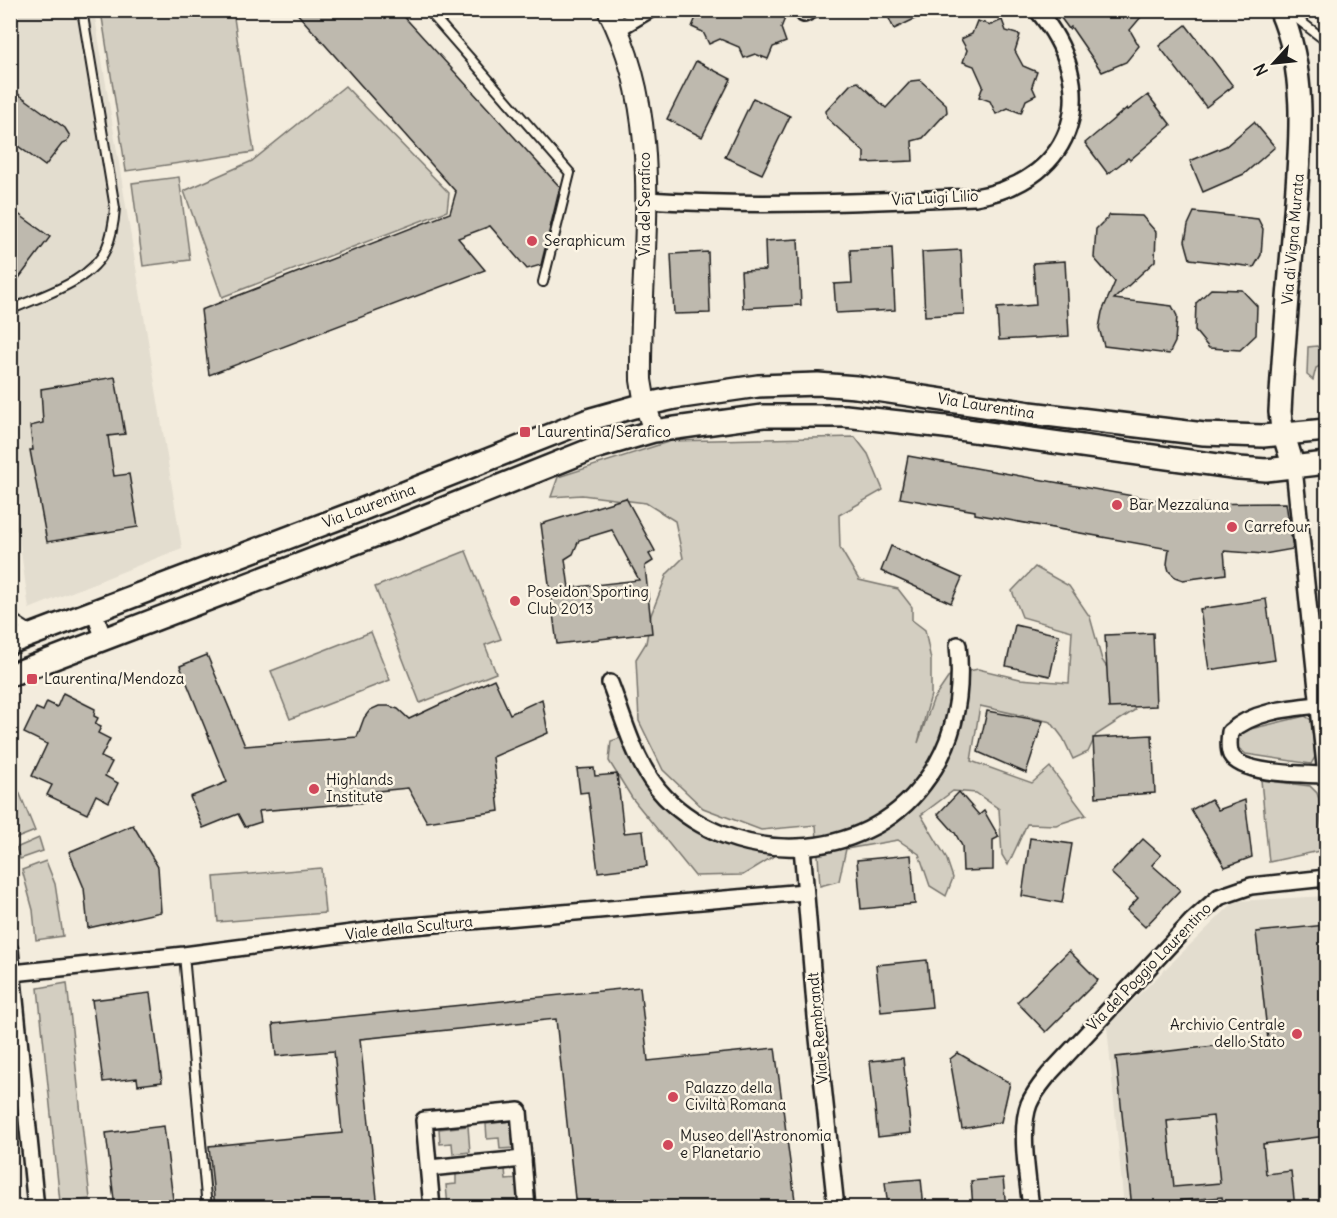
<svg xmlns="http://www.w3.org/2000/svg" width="1337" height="1218" viewBox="0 0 1337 1218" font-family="Delius,sans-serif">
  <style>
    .built { fill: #e3ddcf }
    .green { fill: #d3cec1; stroke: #78756e; stroke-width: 1.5 }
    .building { fill: #beb9ae; stroke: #1c1c1c; stroke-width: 1.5; fill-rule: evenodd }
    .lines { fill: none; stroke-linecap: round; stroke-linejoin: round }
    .service-casing { stroke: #1c1c1c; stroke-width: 12 }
    .minor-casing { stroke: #1c1c1c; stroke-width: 20 }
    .tertiary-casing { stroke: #1c1c1c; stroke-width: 24 }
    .secondary-casing { stroke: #1c1c1c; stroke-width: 26 }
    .service { stroke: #fcf5e5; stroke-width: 8 }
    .minor { stroke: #fcf5e5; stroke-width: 15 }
    .tertiary { stroke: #fcf5e5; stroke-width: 20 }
    .secondary { stroke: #fcf5e5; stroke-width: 21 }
    .poi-dot { fill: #d1495b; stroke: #fcf5e5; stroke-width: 2 }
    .labels { text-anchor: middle; stroke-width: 5; stroke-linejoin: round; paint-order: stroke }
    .street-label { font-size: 15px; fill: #1c1c1c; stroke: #fcf5e5 }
    .poi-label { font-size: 15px; fill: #1c1c1c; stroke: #fcf5e5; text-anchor: start }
  </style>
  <rect width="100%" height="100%" fill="#f3ecdd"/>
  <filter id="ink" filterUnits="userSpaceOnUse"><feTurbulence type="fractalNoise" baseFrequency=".0167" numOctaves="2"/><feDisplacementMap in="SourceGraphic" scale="12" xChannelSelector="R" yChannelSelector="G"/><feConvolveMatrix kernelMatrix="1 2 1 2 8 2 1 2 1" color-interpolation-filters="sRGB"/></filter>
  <g filter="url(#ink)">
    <g class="built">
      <path d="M10,11h84l88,537 -153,61 -11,-79 -8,3z"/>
      <path d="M1326,896v311h-202l-17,-181 128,-125z"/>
    </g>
    <g class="green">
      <path d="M101,11h132l21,141 -128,19z"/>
      <path d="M345,86l104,107 -2,18 -225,86 -38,-106 68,-30z"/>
      <path d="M179,177l11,83 -47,6 -11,-83z"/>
      <path d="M1317,346l9,11v6l-10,5 -3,12 -6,-5 1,-28z"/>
      <path d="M855,437l13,17 15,36 -44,25 1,33 19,32 39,9 14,18v13l13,10 6,30v35l-13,48 15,-43 17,-25 28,-6 42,10 49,4 3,-52 -50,-14 -10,-26 23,-24 34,19 21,31 12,43 33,50 -39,25 -8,17 -15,7 -10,-21 -12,-16 -71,-16 -9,55 61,22 18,-16 36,48 -30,10 -29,-1 -19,41 -6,-10 -3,-46 -23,-16 -23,-2 -32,24 25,42 7,21 -7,18 -16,-10 -11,-32 -21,-14 -52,9 -7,32 -19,5 -4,-61 -55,5 -58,-22 -40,-38 -24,-49 -3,-62 10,-16 5,-28 16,-41 16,-16 -8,-37 -29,-18 -64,-8 -31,2 7,-20 113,-36z"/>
      <path d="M466,551l35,88 -16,6 11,28 -76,30 -45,-116z"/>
      <path d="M371,632l19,48 -100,39 -19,-48z"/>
      <path d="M1305,716l6,4 4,37 -4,7 -65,-10 -9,-7v-11l5,-5z"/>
      <path d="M633,734l21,47 74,53 39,3 7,19 -31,19 -48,1 -63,-78 -23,-37 2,-20z"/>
      <path d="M11,772l24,59 -23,9 -2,-5z"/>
      <path d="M1261,780l49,6 7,7 2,6 5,51 -55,12z"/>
      <path d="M39,838l4,13 -23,8 -4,-11z"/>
      <path d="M46,861l9,23 8,52 -27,4 -3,-30 -11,-40z"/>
      <path d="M321,868l4,45 -107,9 -4,-45z"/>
      <path d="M67,983l23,216 -30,3 -22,-214z"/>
      <path d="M512,1121l3,27 -15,1 -1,-11 -12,1 -1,-15z"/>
      <path d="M468,1126l2,26 -17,2 -1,-11 -12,1 -1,-15z"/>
      <path d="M505,1169l1,11 12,-1 2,28h-72l-2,-22 10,-1v-12z"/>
    </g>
    <g class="building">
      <path d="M294,10h104l162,177 -19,78 -14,4 -37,-43 -32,12 27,32 -276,105 -8,-65 249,-97 6,-21z"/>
      <path d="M699,10h75l1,4 10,4 -4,10 5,14 -13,5 -5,12 -13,-5 -11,4 -5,-11 -19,-8 -11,5 -6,-12 -11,-5z"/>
      <path d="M885,10h48l-39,19z"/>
      <path d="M1055,10h92l-17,20 9,16 -13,16 -24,10 -31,-45 -2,2z"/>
      <path d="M1002,20l4,11 14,4 -5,16 8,15 14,6 -5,14 4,9 -10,5 -5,13 -13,-5 -12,6 -6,-13 -11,-4 4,-11 -9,-20 -11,-4 4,-12 -6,-11 11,-5 5,-13 14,4z"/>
      <path d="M1186,25l47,61 -27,21 -47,-61z"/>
      <path d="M696,61l35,18 -29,58 -35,-18z"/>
      <path d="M920,80l26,24 1,8 -24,26 -11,3 1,20 -49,2v-11l-37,-34 -1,-7 25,-27 7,-2 28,26 25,-27z"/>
      <path d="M10,88l55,40 5,8 -3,6 -5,2 -17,22 -35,-26z"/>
      <path d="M1148,95l23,30 -41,35 -2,-2 -20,16 -23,-31 42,-35 1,2z"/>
      <path d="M753,98l37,18 -28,58 -37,-17z"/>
      <path d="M1254,122l21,25 -31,27 -41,18 -13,-31 36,-15z"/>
      <path d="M10,208l40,29 -40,53z"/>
      <path d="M1194,212l64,7 5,10 -2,26 -7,12 -64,-8 -5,-18 3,-16z"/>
      <path d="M1110,215l32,1 14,16 -1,29 -41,38 58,7 5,10 -2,26 -6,12 -65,-8 -5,-18 3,-16 13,-30 -21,-24 2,-29z"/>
      <path d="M798,239l3,66 -58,3 -2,-37 25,-1 -1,-29z"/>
      <path d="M892,248l3,62 -59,3 -2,-29 18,-1 -2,-33z"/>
      <path d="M961,250l3,64 -39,2 -3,-64z"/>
      <path d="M708,252l2,61 -36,1 -3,-60z"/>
      <path d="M1065,261l4,75 -70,4 -2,-32 39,-3 -3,-42z"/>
      <path d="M1211,289l31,1 15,16 -1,29 -16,15 -31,-2 -14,-17 1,-28z"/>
      <path d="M115,377l10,57 -17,2 6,40 15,-2 9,53 -91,15 -17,-92h3l-3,-24 13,-3 -2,-34z"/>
      <path d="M908,456l270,48 108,-1 7,46 -29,5 -40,-3 2,23 -43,6 -8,-3 -6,-6 -2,-7 2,-15 -194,-35v-3l-75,-13z"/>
      <path d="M626,498l29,53 -6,3 4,7 -8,5 7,67 -95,11 -16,-120zM612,530l27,50 -70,8 -4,-29 8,-5 6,-14z"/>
      <path d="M891,546l71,32 -11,25 -70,-32z"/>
      <path d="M1266,599l9,61 -66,10 -9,-61z"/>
      <path d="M1015,625l44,10 -9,41 -44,-10z"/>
      <path d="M1153,633l3,73 -47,2 -4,-73z"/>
      <path d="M207,655l38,91 112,-9 7,-19 6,-8 9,-4h10l9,3 11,10 85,-40 16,35 32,-15 6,34 -55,24 6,54 -72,11 -19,-34 -40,4 1,10 -110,9 2,11 -16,5 -7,-13 -35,14 -13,-31 37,-15 -47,-116z"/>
      <path d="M63,693l32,16 -1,7 4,2 -3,6 6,3 -3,6 12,6 -9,18 11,5 -7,14 13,7 -9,19 -13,-7 -9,19 -40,-19 5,-10 -20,-9 15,-32 -23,-11 12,-25 7,3 4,-9 10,5z"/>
      <path d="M987,711l56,10 -17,52 -48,-21z"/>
      <path d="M1152,735l3,58 -59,4 -3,-59z"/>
      <path d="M594,768l1,8 22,-2 7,59 19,-2 4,35 -49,6 -10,-80 -8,1 -3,-24z"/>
      <path d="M959,792l20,23 5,-4 15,26 -6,3v30l-30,1 -1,-25 -7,-13 -17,-19z"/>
      <path d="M1211,799l7,11 27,-10 7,57 -27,10 -34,-57z"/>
      <path d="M133,825l25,42 3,45 -73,16 -4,-40 -15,-36z"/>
      <path d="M1030,838l42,6 -10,59 -40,-7z"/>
      <path d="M1143,839l18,16 -9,10 28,25 -35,37 -18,-17 11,-12 -27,-25z"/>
      <path d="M911,855l4,49 -54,5 -4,-49z"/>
      <path d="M1326,925v211l-63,8 3,30 25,-3 4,37h-71l-2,-11 -46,4 1,7h-45l-16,-151 152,-17 -12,-108zM1213,1116l7,67 -46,4 -7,-66z"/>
      <path d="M1069,951l29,29 -52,52 -29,-30z"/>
      <path d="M927,960l5,47 -51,5 -5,-47z"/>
      <path d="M640,987l8,74 127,-13 21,160h-220l-20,-189 -196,20 18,169h-163l-6,-62 133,-13 -8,-82 -58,5 -3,-32z"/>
      <path d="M150,993l12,89 -24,3 -1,-7 -34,4 -11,-82z"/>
      <path d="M958,1053l52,30 -9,39 -39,7 -12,-70z"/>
      <path d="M903,1058l8,75 -33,4 -8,-76z"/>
      <path d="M164,1126l10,82h-59l-9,-75z"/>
      <path d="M1003,1178l3,30h-33l-2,-27z"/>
      <path d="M921,1179l3,29h-36l-3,-26z"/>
    </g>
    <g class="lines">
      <defs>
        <g id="service">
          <path d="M428,10l142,163 -27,109"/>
          <path d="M1287,11l39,30"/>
          <path d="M10,310c32,-15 80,-27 96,-61 6,-13 8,-27 9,-41l-33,-198"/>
          <path d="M10,617l22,14"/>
          <path d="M184,955l23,253"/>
        </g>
        <g id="minor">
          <path d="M802,10l2,4 8,-4"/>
          <path d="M617,29l32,-19"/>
          <path d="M646,200c110,7 219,2 329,-3 103,-17 127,-111 62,-187"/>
          <path d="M1294,468l32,307"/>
          <path d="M94,612l10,27"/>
          <path d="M610,683c15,38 25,83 55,114 69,70 199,68 259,-14 31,-40 39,-89 34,-138"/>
          <path d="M1320,705c-30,3 -67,6 -90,27 -1,7 -2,16 1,23 11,20 74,19 95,20"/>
          <path d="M802,847l15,182 19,179"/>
          <path d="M10,950l26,258"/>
          <path d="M13,973l171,-18 206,-27 415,-36"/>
          <path d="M429,1168l94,-9"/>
          <path d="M432,1208l-8,-88 95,-9 8,97"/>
          <path d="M1031,1208c-3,-28 -12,-79 -2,-104 5,-12 13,-21 21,-31l142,-152 27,-24 32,-11 75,-8"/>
        </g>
        <path id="tertiary" d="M608,10c60,115 31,247 33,370l4,24 9,27"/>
        <g id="secondary">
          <path d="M1280,10c30,68 19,145 14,216 -5,62 -11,124 -14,186l2,17 12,39"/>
          <path d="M10,643l343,-130 238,-94 43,-12 41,-9 83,-12 60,-2 38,3 174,26 174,21 59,2 63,-6"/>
          <path d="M10,675l390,-149 192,-77 62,-18 109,-15h82l100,11 294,41 27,2 60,-7"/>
        </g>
      </defs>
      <use href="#service" class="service-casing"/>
      <use href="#minor" class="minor-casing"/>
      <use href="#tertiary" class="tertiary-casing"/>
      <use href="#secondary" class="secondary-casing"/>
      <use href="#service" class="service"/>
      <use href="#minor" class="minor"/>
      <use href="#tertiary" class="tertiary"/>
      <use href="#secondary" class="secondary"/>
    </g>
  </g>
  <g class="poi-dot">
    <circle cx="532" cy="241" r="6"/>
    <rect x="519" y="426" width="12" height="12" rx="3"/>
    <circle cx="1117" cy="505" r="6"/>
    <circle cx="1232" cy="527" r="6"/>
    <circle cx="515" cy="601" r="6"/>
    <rect x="26" y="673" width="12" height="12" rx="3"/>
    <circle cx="314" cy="789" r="6"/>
    <circle cx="1297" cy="1034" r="6"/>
    <circle cx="673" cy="1097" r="6"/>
    <circle cx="668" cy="1145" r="6"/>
  </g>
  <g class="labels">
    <g class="street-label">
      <text transform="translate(935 198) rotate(-3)" y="5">Via Luigi Lilio</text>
      <text transform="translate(645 204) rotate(-90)" y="5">Via del Serafico</text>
      <text transform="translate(1293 239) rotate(-85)" y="5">Via di Vigna Murata</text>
      <text transform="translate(986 406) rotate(9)" y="5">Via Laurentina</text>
      <text transform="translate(369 506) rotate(-21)" y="5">Via Laurentina</text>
      <text transform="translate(409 928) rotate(-6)" y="5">Viale della Scultura</text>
      <text transform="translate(1149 967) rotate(-46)" y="5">Via del Poggio Laurentino</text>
      <text transform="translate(818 1028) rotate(-95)" y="5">Viale Rembrandt</text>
    </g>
    <g class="poi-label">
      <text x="544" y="246">Seraphicum</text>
      <text x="537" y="437">Laurentina/Serafico</text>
      <text x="1129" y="510">Bar Mezzaluna</text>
      <text x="1244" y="532">Carrefour</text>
      <text x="527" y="597">Poseidon Sporting<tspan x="527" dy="17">Club 2013</tspan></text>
      <text x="44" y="684">Laurentina/Mendoza</text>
      <text x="326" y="785">Highlands<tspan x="326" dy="17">Institute</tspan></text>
      <text x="1285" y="1030" text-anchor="end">Archivio Centrale<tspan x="1285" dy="17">dello Stato</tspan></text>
      <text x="685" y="1093">Palazzo della<tspan x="685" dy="17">Civiltà Romana</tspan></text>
      <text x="680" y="1141">Museo dell'Astronomia<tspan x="680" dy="17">e Planetario</tspan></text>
    </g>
  </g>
  <rect width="1337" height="1218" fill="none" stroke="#fcf5e5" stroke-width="36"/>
  <rect x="18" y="18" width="1301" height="1182" fill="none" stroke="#1c1c1c" stroke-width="2" filter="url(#ink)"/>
  <g transform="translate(1274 63) rotate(243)" stroke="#fcf5e5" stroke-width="4.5" paint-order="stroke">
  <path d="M0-4.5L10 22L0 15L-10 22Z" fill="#1c1c1c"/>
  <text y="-9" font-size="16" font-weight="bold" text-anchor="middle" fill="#1c1c1c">N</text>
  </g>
</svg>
